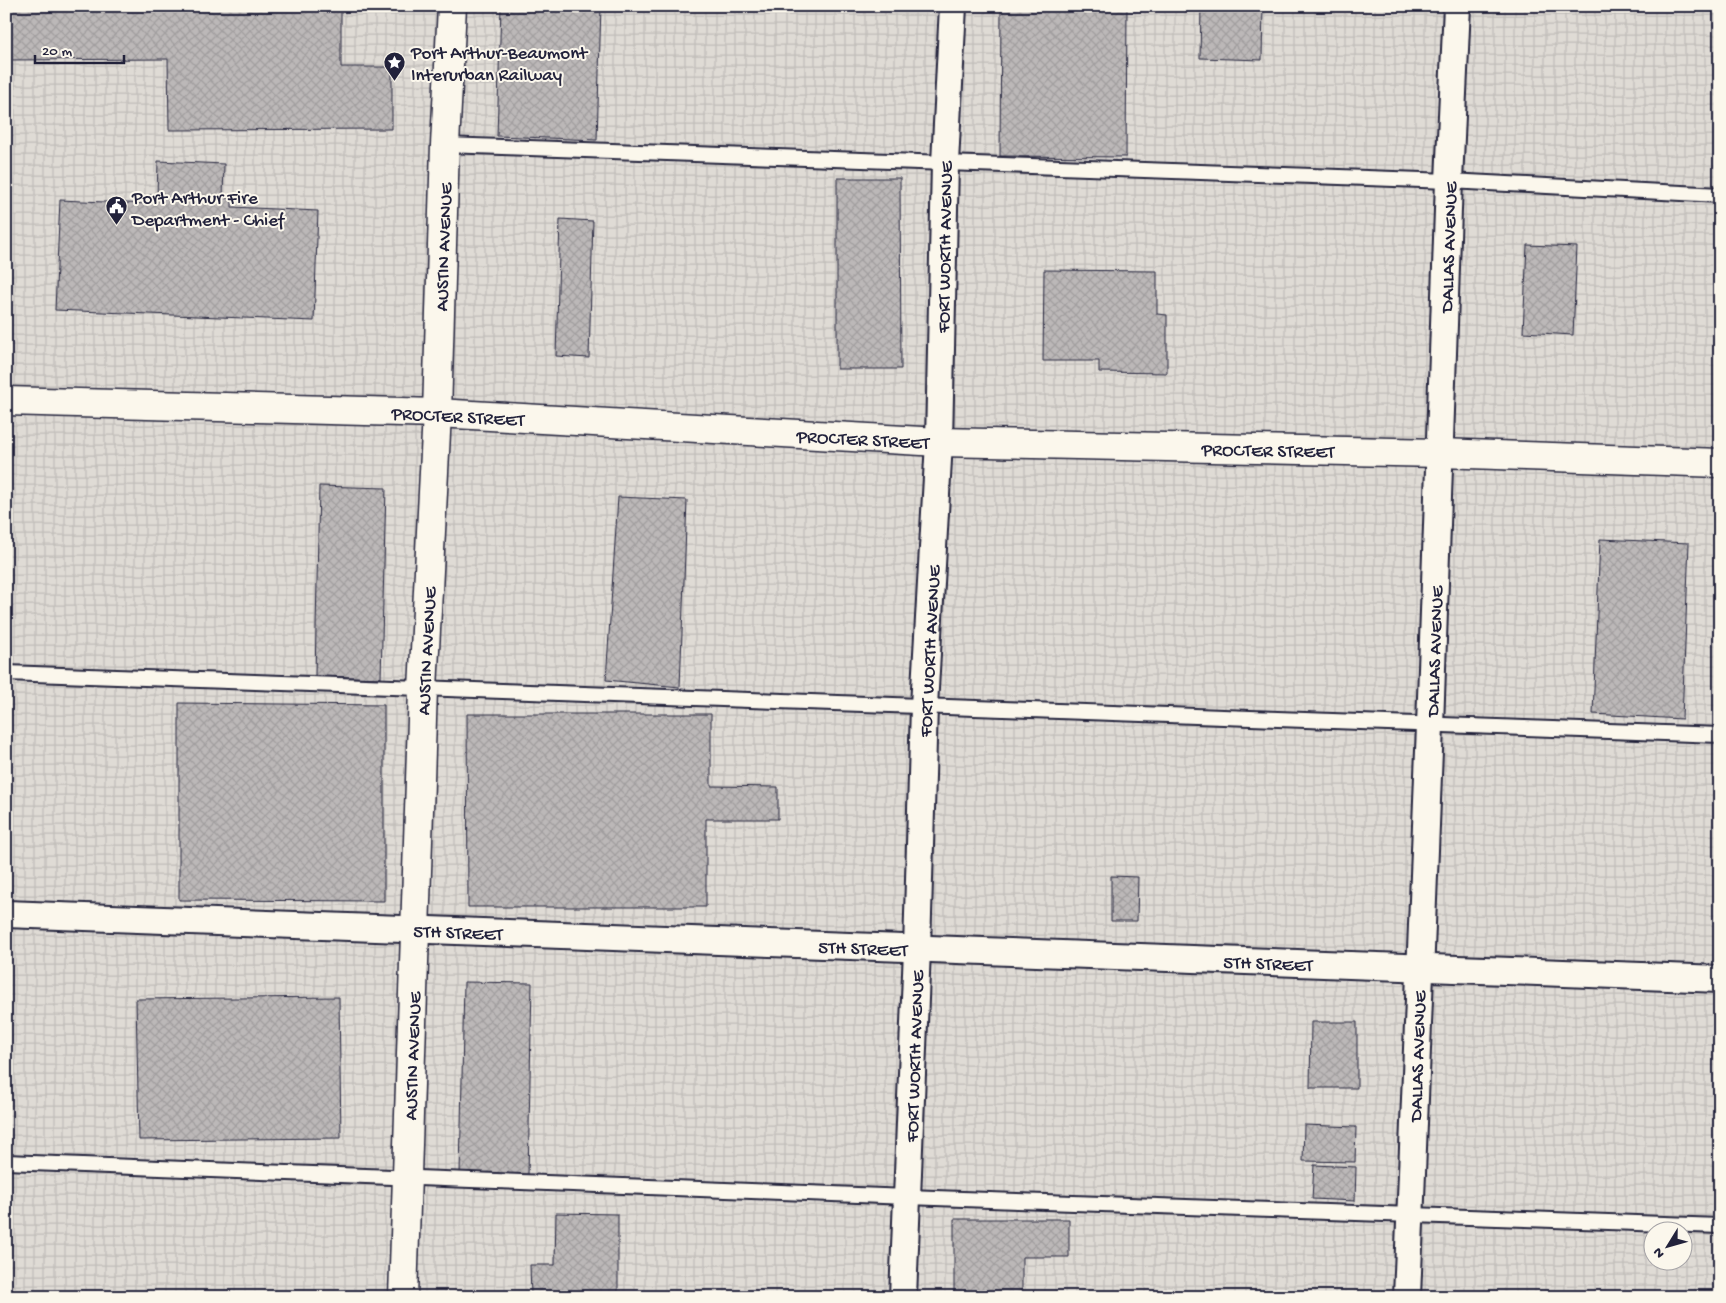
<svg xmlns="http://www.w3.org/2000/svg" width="1726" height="1303" viewBox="0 0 1726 1303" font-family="'Gochi Hand',sans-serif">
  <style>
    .industrial { fill: url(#industrial-grid); fill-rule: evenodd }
    .building { fill: url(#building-cross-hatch); stroke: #22223b }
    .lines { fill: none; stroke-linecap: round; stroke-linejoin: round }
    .service-casing { stroke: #22223b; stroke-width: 18 }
    .minor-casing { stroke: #22223b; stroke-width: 30 }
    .tertiary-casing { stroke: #22223b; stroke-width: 31 }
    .secondary-casing { stroke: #22223b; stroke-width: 31 }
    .service { stroke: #fbf7ec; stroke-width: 14 }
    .minor { stroke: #fbf7ec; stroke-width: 26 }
    .tertiary { stroke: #fbf7ec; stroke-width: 28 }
    .secondary { stroke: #fbf7ec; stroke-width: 28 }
    .labels { text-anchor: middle; stroke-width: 4; stroke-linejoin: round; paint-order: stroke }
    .poi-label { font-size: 19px; fill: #22223b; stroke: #fbf7ec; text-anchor: start }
    .street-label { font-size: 19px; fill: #22223b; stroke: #fbf7ec }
  </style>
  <defs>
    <pattern id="industrial-grid" width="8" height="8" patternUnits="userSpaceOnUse" patternTransform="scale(1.25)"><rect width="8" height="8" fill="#dfdbd5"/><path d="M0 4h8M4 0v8" fill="none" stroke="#bfbcb8"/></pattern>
    <pattern id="building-cross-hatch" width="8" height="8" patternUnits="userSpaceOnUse" patternTransform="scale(1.25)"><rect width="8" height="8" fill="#bcb8b8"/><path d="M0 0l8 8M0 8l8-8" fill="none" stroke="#a19e9f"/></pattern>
  </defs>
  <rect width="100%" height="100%" fill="#eeeae2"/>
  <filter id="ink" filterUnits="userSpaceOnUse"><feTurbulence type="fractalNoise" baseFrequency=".02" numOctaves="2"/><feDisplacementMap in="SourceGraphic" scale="10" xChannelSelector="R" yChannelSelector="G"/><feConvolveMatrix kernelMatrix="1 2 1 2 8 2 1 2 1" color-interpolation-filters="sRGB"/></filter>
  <g filter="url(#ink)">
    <path class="industrial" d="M6,6h1714v1291h-1714zM1654,1230h30v30h-30z"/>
    <g class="building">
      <path d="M6,6h335v61h51v62l-223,1 -1,-71 -162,1z"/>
      <path d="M501,6h100l-4,134 -100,-4z"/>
      <path d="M1001,6h126l-1,151 -126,-1z"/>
      <path d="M1201,6h62l-1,54 -62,-2z"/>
      <path d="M158,161l66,3 -1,34 9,1v8l86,4 -4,110 -259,-11 5,-110 89,4v-9h8z"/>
      <path d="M837,178h63l1,191h-64z"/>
      <path d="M560,219l33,2 -4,137 -33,-2z"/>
      <path d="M1527,245l50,2 -4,88 -50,-3z"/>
      <path d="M1044,270l113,1v43l10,1v58l-68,-1v-11h-56z"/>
      <path d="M319,486l67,2 -5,190 -66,-2z"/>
      <path d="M618,497l69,3 -7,187 -74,-7z"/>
      <path d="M1600,539l89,4 -7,176 -89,-5z"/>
      <path d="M179,703l205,2v196l-205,-1z"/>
      <path d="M467,714h244v72l67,1v32h-72v88h-238z"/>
      <path d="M1111,876l27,1 -1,44h-26z"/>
      <path d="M464,982l68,1 -4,193 -68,-2z"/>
      <path d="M339,997l2,141 -202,2 -3,-141z"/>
      <path d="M1311,1022h46v66h-47z"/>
      <path d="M1304,1125l52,2 -1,35 -52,-1z"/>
      <path d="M1314,1165l42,2 -1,34 -43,-2z"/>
      <path d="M556,1213l62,1v83h-87l-1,-32h25z"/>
      <path d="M954,1219h115v38h-47v40h-68z"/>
    </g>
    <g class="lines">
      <defs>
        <g id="service">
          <path d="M445,145l1004,36 271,14"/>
          <path d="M6,673l1714,62"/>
          <path d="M6,1162l902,35 812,29"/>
        </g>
        <g id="minor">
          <path d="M6,914l1714,65"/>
          <path d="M903,1297l14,-348 7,-243 15,-264 6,-279 8,-157"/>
          <path d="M1407,1297l23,-571 19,-545 8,-175"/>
        </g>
        <path id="tertiary" d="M403,1297l20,-608 14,-276 8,-268 7,-139"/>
        <path id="secondary" d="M6,401l431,12 502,29 501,11 280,10"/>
      </defs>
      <use href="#service" class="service-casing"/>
      <use href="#minor" class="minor-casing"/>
      <use href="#tertiary" class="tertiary-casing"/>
      <use href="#secondary" class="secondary-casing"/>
      <use href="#service" class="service"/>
      <use href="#minor" class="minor"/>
      <use href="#tertiary" class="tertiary"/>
      <use href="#secondary" class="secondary"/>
    </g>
  </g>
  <defs>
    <symbol id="sight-pin" viewBox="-11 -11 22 30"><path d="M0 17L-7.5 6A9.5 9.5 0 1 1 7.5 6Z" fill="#22223b" stroke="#fbf7ec"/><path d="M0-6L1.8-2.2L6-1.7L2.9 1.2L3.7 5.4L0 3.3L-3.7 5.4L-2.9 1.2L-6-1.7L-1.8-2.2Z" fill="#fff"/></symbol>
    <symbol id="civic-pin" viewBox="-11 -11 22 30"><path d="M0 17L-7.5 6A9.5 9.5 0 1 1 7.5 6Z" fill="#22223b" stroke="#fbf7ec"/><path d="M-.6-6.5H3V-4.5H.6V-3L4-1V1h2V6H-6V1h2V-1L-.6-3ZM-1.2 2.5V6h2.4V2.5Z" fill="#fff"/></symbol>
  </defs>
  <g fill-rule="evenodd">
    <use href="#sight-pin" x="382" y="50" width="25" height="34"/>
    <use href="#civic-pin" x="104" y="194" width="25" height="34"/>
  </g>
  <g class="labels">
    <g class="poi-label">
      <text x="411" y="58">Port Arthur-Beaumont<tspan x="411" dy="22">Interurban Railway</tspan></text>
      <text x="132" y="203">Port Arthur Fire<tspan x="132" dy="22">Department - Chief</tspan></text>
    </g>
    <g class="street-label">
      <text transform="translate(442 247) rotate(-88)" y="7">AUSTIN AVENUE</text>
      <text transform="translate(943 247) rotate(-89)" y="7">FORT WORTH AVENUE</text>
      <text transform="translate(1447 247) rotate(-88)" y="7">DALLAS AVENUE</text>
      <text transform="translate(458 415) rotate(3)" y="7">PROCTER STREET</text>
      <text transform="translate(863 438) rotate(3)" y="7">PROCTER STREET</text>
      <text transform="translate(1268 449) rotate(1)" y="7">PROCTER STREET</text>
      <text transform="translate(425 651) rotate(-87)" y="7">AUSTIN AVENUE</text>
      <text transform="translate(928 651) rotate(-87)" y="7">FORT WORTH AVENUE</text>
      <text transform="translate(1433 651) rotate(-88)" y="7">DALLAS AVENUE</text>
      <text transform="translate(458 931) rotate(2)" y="7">5TH STREET</text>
      <text transform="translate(863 947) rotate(2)" y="7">5TH STREET</text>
      <text transform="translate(1268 962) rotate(2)" y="7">5TH STREET</text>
      <text transform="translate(411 1056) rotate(-88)" y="7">AUSTIN AVENUE</text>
      <text transform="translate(913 1056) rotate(-88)" y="7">FORT WORTH AVENUE</text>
      <text transform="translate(1416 1056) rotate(-88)" y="7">DALLAS AVENUE</text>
    </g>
  </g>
  <rect width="1726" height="1303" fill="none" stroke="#fbf7ec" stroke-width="25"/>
  <rect x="12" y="12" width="1701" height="1278" fill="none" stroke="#22223b" stroke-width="2" filter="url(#ink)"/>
  <g transform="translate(1668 1246) rotate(233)"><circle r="24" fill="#fbf7ec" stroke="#a4a2a5"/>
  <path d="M0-4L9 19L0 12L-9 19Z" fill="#22223b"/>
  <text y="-8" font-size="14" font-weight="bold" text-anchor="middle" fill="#22223b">N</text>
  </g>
  <path d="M35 55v8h89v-8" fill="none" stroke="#22223b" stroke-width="2.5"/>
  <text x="42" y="55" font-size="15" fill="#22223b" stroke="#fbf7ec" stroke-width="4" paint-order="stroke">20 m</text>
</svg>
